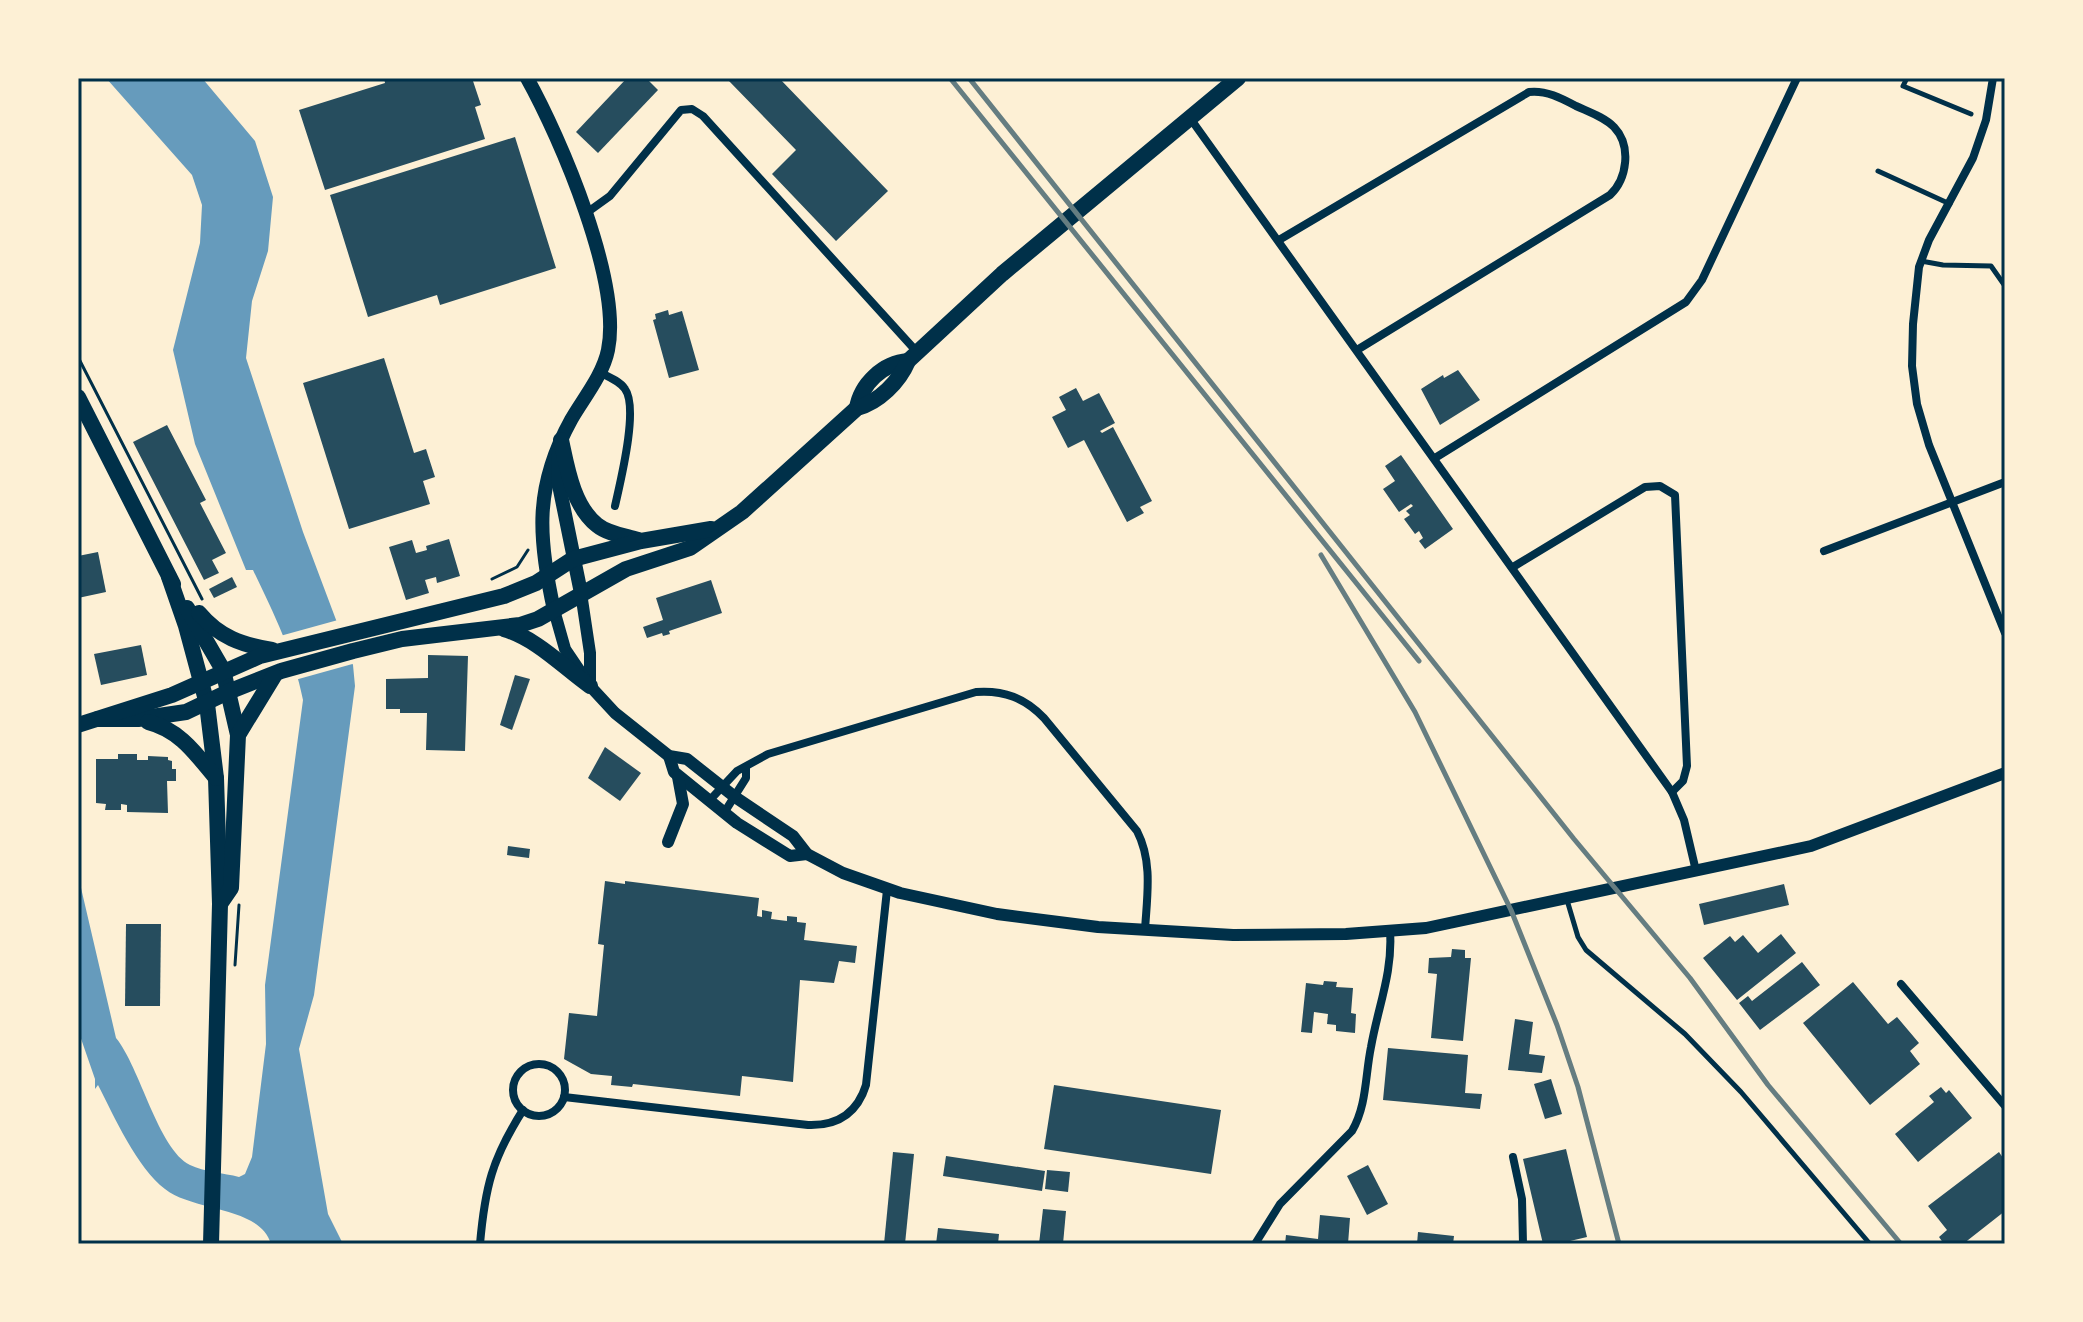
<svg xmlns="http://www.w3.org/2000/svg" width="2083" height="1322" viewBox="0 0 2083 1322" font-family="Inter,sans-serif">
  <style>
    .water { fill: #669bbc }
    .pier { fill: #fdf0d5 }
    .building { fill: #264d5e }
    .lines { fill: none; stroke-linecap: round; stroke-linejoin: round }
    .path { stroke: #003049; stroke-width: 3 }
    .service { stroke: #003049; stroke-width: 5 }
    .minor { stroke: #003049; stroke-width: 8 }
    .tertiary { stroke: #003049; stroke-width: 12 }
    .secondary { stroke: #003049; stroke-width: 14 }
    .primary { stroke: #003049; stroke-width: 16 }
    .rail { stroke: #657d81; stroke-width: 5 }
    .neatline { fill: none; stroke: #003049; stroke-width: 3 }
  </style>
  <rect width="100%" height="100%" fill="#fdf0d5"/>
  <path class="water" d="M106,78h96l53,63 18,56 -5,54 -16,50 -6,57 57,174 50,133 2,21 -41,309 -15,54 29,165 15,30h-72c-11,-38 -77,-32 -106,-55 -28,-21 -51,-73 -67,-104l-3,4v-10l-17,-49v-155l38,163c24,29 42,111 74,127 14,7 34,8 49,12l6,-3 7,-17 14,-113 -1,-59 38,-285c-9,-46 -30,-88 -50,-130h-7l-51,-126 -22,-94 27,-107 2,-38 -10,-30z"/>
  <path class="pier" d="M338,620l18,43 -61,17 -15,-44z"/>
  <g class="building">
    <path d="M384,78h88l9,27 -6,2 10,32 -160,51 -26,-80 86,-27z"/>
    <path d="M627,78h19l12,12 -60,63 -22,-21z"/>
    <path d="M732,78h47l109,113 -52,50 -64,-67 24,-24 -67,-69z"/>
    <path d="M515,137l41,131 -116,37 -3,-10 -69,22 -38,-122z"/>
    <path d="M668,310l1,5 13,-4 17,59 -30,8 -16,-58 3,-1 -1,-5z"/>
    <path d="M384,358l30,95 12,-4 9,28 -12,4 7,23 -81,25 -46,-146z"/>
    <path d="M1458,370l22,30 -40,25 -19,-36 22,-14 1,3z"/>
    <path d="M1076,388l7,13 16,-8 16,30 -15,8 2,2 11,-6 39,74 -12,6 4,6 -17,9 -43,-82 -16,8 -16,-31 14,-7 -7,-13z"/>
    <path d="M167,425l39,75 -6,3 26,50 -14,7 7,13 -15,7 -71,-138z"/>
    <path d="M1401,455l52,74 -28,20 -6,-8 4,-3 -4,-7 -4,3 -11,-15 6,-4 -4,-4 7,-5 -2,-2 -12,8 -16,-23 12,-8 -10,-15z"/>
    <path d="M449,539l11,37 -23,7 -1,-6 -11,3 4,13 -23,7 -17,-53 23,-7 4,13 11,-3 -1,-4z"/>
    <path d="M98,552l8,40 -28,6v-42z"/>
    <path d="M232,577l5,10 -23,11 -5,-9z"/>
    <path d="M711,580l11,33 -53,18 1,3 -7,2 -1,-3 -15,5 -4,-11 20,-7 -7,-22z"/>
    <path d="M141,645l6,30 -46,10 -7,-31z"/>
    <path d="M428,655l40,1 -3,95 -39,-1 1,-37h-27v-4h-14v-30l42,-1z"/>
    <path d="M515,675l15,4 -18,51 -12,-5z"/>
    <path d="M605,747l36,26 -21,28 -32,-23z"/>
    <path d="M118,754h19v6h11v-4l20,1v3l4,1v8h4v12h-9l1,32 -41,-1v-7l-6,-1v6h-16l1,-6 -10,-1v-44h22z"/>
    <path d="M508,846l22,3 -1,9 -22,-3z"/>
    <path d="M605,881l20,3v-3l134,17 -2,18 5,1v-7l10,2 -1,7 16,2v-5l10,1v5l9,1 -2,17 53,6 -2,17 -16,-2 -5,22 -34,-3 -7,102 -51,-6 -2,20 -107,-12 -1,3 -21,-2 1,-9 -21,-2 -27,-15 5,-46 28,3 7,-71 -6,-1z"/>
    <path d="M1784,884l5,21 -85,20 -5,-21z"/>
    <path d="M126,924h35l-1,82h-35z"/>
    <path d="M1781,934l15,19 -59,47 -34,-42 27,-22 5,6 8,-7 15,18z"/>
    <path d="M1452,949l13,1v8h6l-8,83 -32,-3 6,-64 -9,-1 1,-15 22,-1z"/>
    <path d="M1802,962l18,23 -60,45 -21,-27 9,-7 4,5z"/>
    <path d="M1324,981l13,1 -1,5 17,1 -2,25 5,1 -1,19 -19,-2v-6l-9,-1 1,-10 -14,-2 -2,21 -11,-1 5,-49 17,2z"/>
    <path d="M1853,982l35,42 9,-7 22,26 -9,8 10,13 -50,41 -67,-82z"/>
    <path d="M1515,1019l18,3 -4,32 16,2 -3,17 -34,-3z"/>
    <path d="M1388,1048l80,7 -3,38 17,1 -2,15 -97,-9z"/>
    <path d="M1551,1079l11,35 -17,5 -11,-35z"/>
    <path d="M1054,1085l167,25 -10,64 -167,-25z"/>
    <path d="M1941,1087l5,6 3,-3 23,28 -54,44 -23,-28 39,-32 -5,-6z"/>
    <path d="M1566,1149l21,88 -17,4 1,3h-28l-20,-85z"/>
    <path d="M893,1152l21,2 -9,90h-21z"/>
    <path d="M1999,1152l4,6 2,-2v55l-42,33h-19l-5,-7 8,-7 -19,-24z"/>
    <path d="M946,1156l99,15 -3,20 -99,-15z"/>
    <path d="M1368,1165l20,39 -21,11 -20,-39z"/>
    <path d="M1047,1170l23,2 -2,20 -23,-3z"/>
    <path d="M1043,1209l23,2 -3,33h-24z"/>
    <path d="M1320,1215l30,3 -2,26h-63l1,-9 32,4z"/>
    <path d="M938,1228l61,6 -1,10h-62z"/>
    <path d="M1418,1232l36,4 -1,8h-36z"/>
  </g>
  <g class="lines">
    <g class="path">
      <path d="M78,357l124,242"/>
      <path d="M492,579l25,-12 11,-17"/>
      <path d="M235,965l4,-60"/>
    </g>
    <g class="service">
      <path d="M1907,78l-4,8 68,28"/>
      <path d="M1878,171l72,33"/>
      <path d="M1921,261l22,4 48,1 14,20"/>
      <path d="M2005,308v-13"/>
      <path d="M1567,900l11,37 8,13 99,84 56,58 129,152"/>
    </g>
    <g class="minor">
      <path d="M1993,78l-7,42 -13,38 -44,82 -10,27 -6,57 -1,42 5,38 12,41 76,188"/>
      <path d="M1190,118l482,674 12,28 12,51"/>
      <path d="M585,214l25,-18 71,-86 11,-1 11,7 214,236"/>
      <path d="M1279,240l250,-148c17,-2 32,6 47,14 13,6 28,11 38,21 18,19 13,52 -4,68l-253,155"/>
      <path d="M599,372c8,4 21,9 26,17 14,19 -5,94 -10,117"/>
      <path d="M1435,458l251,-156 16,-22 95,-202"/>
      <path d="M1824,551l181,-69"/>
      <path d="M1513,567l132,-80 15,-1 15,9 12,271 -4,15 -11,11"/>
      <path d="M709,801l28,-30 31,-17 208,-62c28,-2 49,6 68,26l93,113c16,31 10,65 8,99"/>
      <path d="M724,813l22,-35v-10"/>
      <path d="M1901,984l104,122"/>
      <circle cx="539" cy="1090" r="26"/>
      <path d="M564,1097l244,28c29,1 49,-11 58,-40l21,-195"/>
      <path d="M1513,1157l9,42 1,45"/>
      <path d="M480,1244c5,-57 12,-85 43,-134"/>
      <path d="M1255,1244l25,-40 72,-73c15,-26 13,-55 19,-84 7,-40 22,-75 19,-116"/>
    </g>
    <g class="tertiary">
      <path d="M581,593l9,60v33"/>
      <path d="M554,610l11,39 25,37 25,27 54,43 18,3 48,38 58,39 14,18 36,19 57,20 97,21 101,13 135,8 113,-1 80,-6 385,-82 194,-73"/>
      <path d="M669,756l5,16 63,51 53,33 17,-2"/>
      <path d="M668,842l15,-38 -5,-27"/>
    </g>
    <g class="secondary">
      <path d="M527,78c34,61 95,204 81,272 -5,25 -25,49 -37,70 -37,67 -33,118 -17,190"/>
      <path d="M558,456l1,29 22,108"/>
    </g>
    <g class="primary">
      <path d="M78,397l95,187"/>
      <path d="M857,408c4,-24 26,-45 51,-47"/>
      <path d="M561,440c6,28 12,66 36,85 11,9 28,11 41,15"/>
      <path d="M169,577l17,49 21,78 9,74 4,126 -9,340"/>
      <path d="M187,608l36,62 15,65"/>
      <path d="M199,613c20,24 43,32 73,37"/>
      <path d="M504,629c33,10 58,37 86,57"/>
      <path d="M98,719h40l48,-7 42,-20 53,-21 72,-20 49,-12 118,-14 18,-6 88,-50 64,-21 52,-36 115,-104c22,-6 42,-26 51,-47l94,-87 236,-196"/>
      <path d="M148,722c32,8 48,32 68,56"/>
      <path d="M78,725l94,-30 88,-39 244,-60 32,-13 37,-24 68,-18 70,-12"/>
      <path d="M220,904l11,-16 7,-153 36,-59"/>
    </g>
    <g class="rail">
      <path d="M950,78l469,583"/>
      <path d="M969,78l605,761 116,139 78,107 133,159"/>
      <path d="M1321,555l94,157 96,198 46,115 21,62 41,157"/>
    </g>
  </g>
  <rect width="2083" height="1322" fill="none" stroke="#fdf0d5" stroke-width="160"/>
  <rect x="80" y="80" width="1923" height="1162" class="neatline"/>
</svg>
